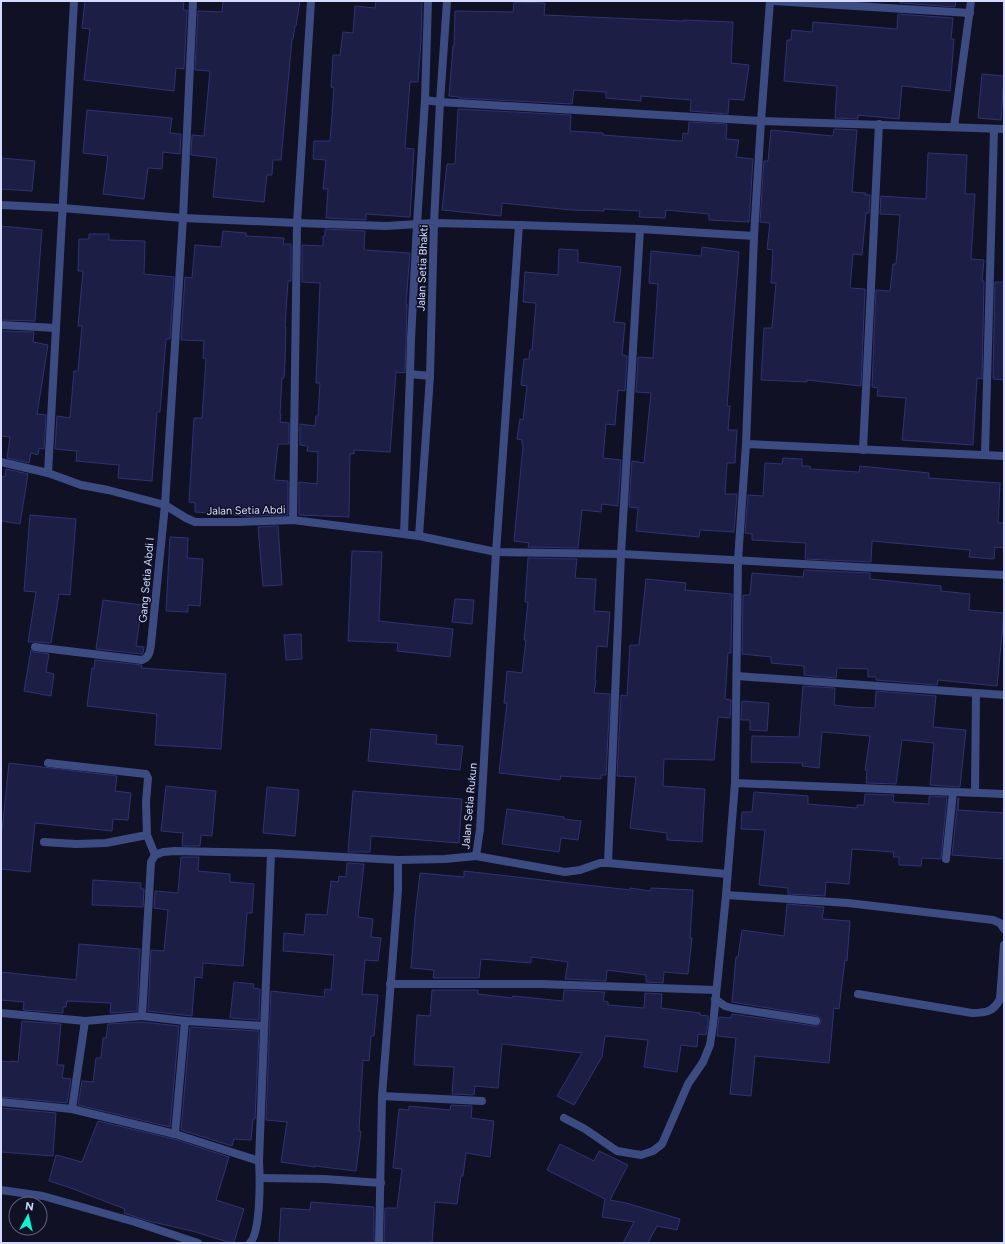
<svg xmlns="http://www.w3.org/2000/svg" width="1005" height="1244" viewBox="0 0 1005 1244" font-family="Figtree,sans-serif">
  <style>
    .building { fill: #1c1e46; stroke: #2f3371 }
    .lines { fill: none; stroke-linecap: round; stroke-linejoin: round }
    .service { stroke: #3c4c83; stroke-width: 8 }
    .minor { stroke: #3c4c83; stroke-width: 8 }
    .labels { text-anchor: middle; stroke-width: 3; stroke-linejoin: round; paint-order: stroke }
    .street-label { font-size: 11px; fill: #d5dbfe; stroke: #101125 }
  </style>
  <rect width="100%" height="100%" fill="#101125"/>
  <g class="building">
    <path d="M85,1h99l-1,9h4l-3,59 -8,-1 -2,23 -90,-11 6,-51 -8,-1z"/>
    <path d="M223,1h77l-4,25h-1l-2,13h-1l-11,121h-8l-1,15h-5l-3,27 -51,-5 4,-39 -26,-3 1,-20 12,1 6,-65 -15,-1 3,-59 24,1z"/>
    <path d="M376,1h46l-1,40 -3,41h-8l-5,66 9,1 -4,68 -44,-3v6l-40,-2 2,-29h-5l3,-29 -13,-1 1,-18h16l4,-53 -3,-1 2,-32h7l3,-23 10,1 2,-27 20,2z"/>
    <path d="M900,1h56l-1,6 -55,-4z"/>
    <path d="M514,2l31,1 -1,12 139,6v-1l50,2 -2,41 18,2 -5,35 -15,-1 -1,15 -38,-3 1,-11 -50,-4v5l-35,-3v-6l-32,-2 -2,14 -113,-6v-1l-10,-1 4,-50h1l1,-35 58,1z"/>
    <path d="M898,14l55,4 -2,21h3l-4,52 -48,-5 -3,33 -41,-4v4l-23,-1 2,-32 -53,-5 3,-41h4l1,-10 20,2 1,-10 84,7z"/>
    <path d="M982,74l22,2 -3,44 -23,-2z"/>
    <path d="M458,109l113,6 -1,16 33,2v2l79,6 1,-8 5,1 1,-12 38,2 -1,15 13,1 -3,17 17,2 -4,63 -40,-2v-6l-43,-4 -1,8 -26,-1 1,-6 -36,-2v2l-33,-1 -69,-7 -1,13 -59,-6 5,-46h8z"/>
    <path d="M87,110l85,8 -2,15 11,1 -1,20 -17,-2 -1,17 -14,-1 -4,31 -41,-5 5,-38 -25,-3z"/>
    <path d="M834,129l23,1 -5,62 14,1 -1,2h5l-1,18h-3l-4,42 -9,-1 -3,34 15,1 -4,97 -54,-6v2l-46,-2 3,-52h8l4,-45h-5l2,-33 -6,-1 3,-26 -10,-1 4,-61h4l3,-31 62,6z"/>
    <path d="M928,153l39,2 -2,39h10l-4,65 13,1 -2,21h2l-2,98 -5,-1 -4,67 -71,-5 4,-42 -29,-2 1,-8 -6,-1 4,-97 14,1 3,-27h3l4,-49 -20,-1 1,-18 45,3z"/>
    <path d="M1,158l34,3 -3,30 -31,-2z"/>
    <path d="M1,226l41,4 -7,91 -34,-1z"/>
    <path d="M325,229l40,2 -1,19 46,3 -4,51h1l-2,69 -9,-1 -6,80 -36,-2v4h-4l-1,63 -50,-2v-33l18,2 1,-32 -11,-1 1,-5 -8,-1v-21l15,2 1,-10h2l2,-33h-4l4,-100 -18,-1v-37l21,1v-10h2z"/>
    <path d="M223,231l23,2v3l38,2 -1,6h8v37h-3l-3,46h1l-1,35 -1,16h-2l-2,36h1l-1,8 9,1v21h-11l-4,36 14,1v34l-39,1 -54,-4v-9l-6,-1 5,-84h8l4,-59 -3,-1 1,-17 -23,-1 4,-63 7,1 3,-33 26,2z"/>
    <path d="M89,234h20v6l36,1 -1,33 30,3 -4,62h-4l-6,73h-3l-5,69 -34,-3 1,-13 -43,-4 1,-10 -22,-2 2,-33 13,2 4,-47h4l4,-45h-4l5,-55h-5l1,-32h10z"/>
    <path d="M702,247l37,5 -12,154h3l-2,24h9l-2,33h-8l-2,31h12l-3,38 -34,-2 -1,7 -63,-6 2,-23 -9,-1 3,-46 12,2 7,-70 -15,-1 2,-35 15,1 5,-74 -9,-1 2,-32 50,5z"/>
    <path d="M559,249l19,1v12l43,5 -7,55 11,1 -3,32 5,1 -2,35 -7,-1 -3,35 -9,-1 -3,34 18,2 -3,46 -16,-2 -1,8 -19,-2 -4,38 -50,-1 1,-4 -15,-2 9,-95 -1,-1v-5l-5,-1 3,-20 3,1 4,-34 -6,-1 3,-26h5l1,-9h2l4,-47 -13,-1 2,-30 33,3z"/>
    <path d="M995,282h9v98l-11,-1z"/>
    <path d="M1,331l33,1 -1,10 15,3 -11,69 9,1 -2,34 -5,-1 -1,7 -7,-2 -2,10 -22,-5 3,-21 -9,-1z"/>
    <path d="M783,458l19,1v7h8v3l49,3 1,-6 69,7v5l71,5 -2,40h6v25l-9,-1 -1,12 -25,-2 1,-7 -98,-9 -1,21 -66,-3 1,-16 -54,-3v-6l-7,-1 3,-38 15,1 2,-33 17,1z"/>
    <path d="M6,469l22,5 -8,50 -19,-3v-45l4,1z"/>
    <path d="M30,515l46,4 -6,76 -11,-1 -8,49 -15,-1h-8l8,-50 -12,-1z"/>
    <path d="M278,526l4,59 -19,1 -5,-59z"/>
    <path d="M170,537l18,1 -1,20 16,1 -3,47 -12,-1v7l-22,-1z"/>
    <path d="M352,551l30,1 -3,69 74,8 -3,28 -53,-6 1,-8 -50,-2z"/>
    <path d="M528,558l49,1 -2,19 21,1 -2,32 16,1 -3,35 -10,-1 -2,34h1l-2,13 16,1 -4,81h-5v4l-40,-3 -1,4 -61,-7 8,-70h-3l3,-32 15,2 4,-33h-2l4,-38h-3z"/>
    <path d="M804,570l66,3v6l71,7v5l29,3 -1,16 35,3 -7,73 -59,-6 -1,5 -61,-5v-3h-8v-8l-31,-1 -1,10 -32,-3v-9l-33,-3v-6l-29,-3 1,-59h7l2,-22 51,4z"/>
    <path d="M646,579l40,4 -1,7 47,4 -1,59h-3l-3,46 6,1 -1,18 -12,-1 -4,43 -50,-1 -1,27 42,3 -3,53 -35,-2v-7l-37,-5 6,-51 -19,-1 4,-81 6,1 3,-51h9z"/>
    <path d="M455,599l19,1 -2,24 -20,-2z"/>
    <path d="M103,600l39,5 -6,41 8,1 -1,6 -1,1 -46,-5z"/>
    <path d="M301,634l1,25 -16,1 -2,-25z"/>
    <path d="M31,650l3,2 15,2 -3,18 8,2 -3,22 -27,-5z"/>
    <path d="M95,660l47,5 -1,3 85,6 -5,75 -66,-4 2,-31 -70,-8 5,-38 2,1z"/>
    <path d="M803,686l32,2 -1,17 17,2 24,1 1,-17 60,5 -3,31 33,3 -6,57 -30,-2 4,-42 -32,-3 -6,44 -30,-1 1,-13h-2l5,-34 -48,-4 -3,36 -17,-2 1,-3 -52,-1 1,-26 47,1z"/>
    <path d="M742,701l27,2 -2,28 -17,-1v-10h-9z"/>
    <path d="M371,729l66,6 -1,9 27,2 -3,24 -92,-9z"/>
    <path d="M9,763l108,13 -2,15 16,2 -3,27 -15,-1 -1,12 -77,-8 -5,49 -29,-3v-38h1z"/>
    <path d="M166,786l50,5 -4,45 -11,-1 -1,11h-18l1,-13 -22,-2z"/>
    <path d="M267,787l32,3 -4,46 -32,-3z"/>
    <path d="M353,791l109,8 -3,44 -88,-7 -1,16h-22z"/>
    <path d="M754,792l54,4v8l49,4v-3h7l1,-11 29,1 -1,7 36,2v-8l18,1 -6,62 -19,-1 -1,8 -22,-1v-8h-6l1,-5 -42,-3 -3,35 -23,-2 -1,14 -37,-2v-6l-29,-3 6,-55 -24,-1 1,-17h10z"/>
    <path d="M958,798h1l-1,12 46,3v46l-52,-4z"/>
    <path d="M507,809l57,8v2l17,2 -3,19 -17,-2 -2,14 -57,-8z"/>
    <path d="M181,857h18l-1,14 32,3v8l24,2 -2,29h-5l-4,53 -40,-3 -1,15 -7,-1 -3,39 -44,-5 3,-61 13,1 4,-41 -14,-2 1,-17 23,2z"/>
    <path d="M347,863l17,1 -6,53 15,2 -2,18 10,1 -3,23 -13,-1 -3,34 16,1 -4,41h-3l-2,25 -6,-1 -4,71h2l-5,40 -41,-5v1l-34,-5 6,-40 -21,-2 5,-129 53,6 1,-8 6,1 3,-35 -51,-4 1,-18 20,2 2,-21 21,1 4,-34 7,1 1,-6 7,1z"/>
    <path d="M464,871l166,19v-2l21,3v-3l42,2 -3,48h2l-4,36 -24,-2 -1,11 -17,-1v-7l-39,-5 -1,11 -41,-2 3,-17 -37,-5v6l-50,-4 -2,19h-46l1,-8 -23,-2 4,-51 5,-44 44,4z"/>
    <path d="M93,880l48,3v6h3l-1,18 -51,-2z"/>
    <path d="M787,904l37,3 -2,12 28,2 -3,40 -2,-1 -6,49 -5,-1 -5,55 -74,-7 -4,40 -21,-2 6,-56 -19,-2 2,-19 12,1 1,-4 83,12h3l3,-4v-3l-4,-3 -85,-14 4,-45h2l4,-27 42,6z"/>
    <path d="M79,944l61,5 -3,62 -27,2 1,-10 -44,-2 -1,6h-3v6l-40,-3 1,-8 -23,-2v-28l75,8z"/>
    <path d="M234,982l20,2 -1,4 7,1 -1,31 -29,-2z"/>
    <path d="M432,990h46v4l34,4 1,-2 50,5 1,-11 41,2 -2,9 5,1v3l36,3 1,-15 17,1 -1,14 39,5v2l8,1v8l-2,11 -8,-1 -1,13 -16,-2 -4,27 -33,-5 4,-27 -43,-4 -3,21 -28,48 -17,-9 25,-43 -80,-9 -4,44 -23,-2 -1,9 -22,-1 2,-27 -40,-2 3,-50 13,1z"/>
    <path d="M22,1021l39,3 -4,41h7l-2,13 9,1 -4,24 -66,-6v-36l10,1v-1l7,1z"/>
    <path d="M142,1022l37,4 -9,101 -92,-22 4,-24 11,1 3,-24h5l2,-20h3l2,-14z"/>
    <path d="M190,1027l69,4 -4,88h-2l-2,21 -17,-1 -2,7 -51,-16z"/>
    <path d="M451,1105l21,1 -1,12 23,3 -4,36 -24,-4 -3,23h-2l-4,28 -22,-2 -3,41h-48l1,-35h12l5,-39 -9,-1 6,-59 10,1v-4l41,4z"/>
    <path d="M1,1108l55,5 -3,43 -52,-4z"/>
    <path d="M98,1121l76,18 55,18 -13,43 28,9 -10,33h-6l-36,-11 -44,-10 -24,-8 1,-4 -57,-22 -19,-6 7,-26 26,7z"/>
    <path d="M560,1144l34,17 5,-10 29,14 -18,35 16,3 54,16 -3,11 -20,-4 -9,17h-25l11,-21 -32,-5 3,-18 -58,-29z"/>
    <path d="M311,1202l63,5v36h-95l2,-35 29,2z"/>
  </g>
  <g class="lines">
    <g class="service">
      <path d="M48,763l98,11 2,4 -2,24 1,33 8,20"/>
      <path d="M44,842l32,2 30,-1 41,-8"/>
      <path d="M382,1096l100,5"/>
    </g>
    <g class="minor">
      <path d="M774,1l196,12"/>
      <path d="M425,100l15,2 321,19 243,8"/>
      <path d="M954,127l17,-126"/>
      <path d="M1,205l61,3 121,10 114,5 89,3 48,-3 85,2 121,4 114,7"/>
      <path d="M1,325l55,3"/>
      <path d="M410,374l20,2"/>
      <path d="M746,444l8,-208 7,-115 9,-120"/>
      <path d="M863,450l16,-326"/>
      <path d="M985,455l9,-326"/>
      <path d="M1,462l47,11 33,12 27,5 57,15 21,13 9,4h43l55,-2 126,16 77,16 125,2 383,21"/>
      <path d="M48,473l26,-472"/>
      <path d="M293,520l4,-297 14,-222"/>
      <path d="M404,534l6,-160 1,-35 6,-115 8,-124 3,-99"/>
      <path d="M419,536l11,-160 4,-153 6,-121 7,-101"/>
      <path d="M35,647l107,13c8,-3 8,-9 9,-16l14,-139 18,-287 10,-217"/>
      <path d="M737,676l267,19"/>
      <path d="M735,783l269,11"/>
      <path d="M975,792l1,-98"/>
      <path d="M476,856l4,-27 16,-277 23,-327"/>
      <path d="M946,859l7,-67"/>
      <path d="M608,863l13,-309 19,-325"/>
      <path d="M726,895l122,8 145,17 7,3 4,6"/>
      <path d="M390,984h151l175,6"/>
      <path d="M858,994l114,19c14,0 21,-1 28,-14l4,-54"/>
      <path d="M715,999l10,7 7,2 84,13"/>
      <path d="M1,1013l84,8 57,-5 9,-154 4,-7 8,-3 12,-1 96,2 127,7"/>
      <path d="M142,1016l43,5 79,5"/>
      <path d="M1,1102l71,7 13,-88"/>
      <path d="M72,1109l103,25 84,27"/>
      <path d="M564,1118l21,11 32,22 24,4 12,-4 9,-7 26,-60 15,-22 7,-17 3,-20 13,-130 9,-112 3,-223 8,-116 258,12"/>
      <path d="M175,1134l10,-113"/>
      <path d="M260,1178l65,1 56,4"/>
      <path d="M1,1190l42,6 92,26 63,21"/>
      <path d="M250,1243c11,-12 10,-65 9,-82l12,-308"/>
      <path d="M379,1243l3,-147 16,-206v-30l47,-1 31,-3 89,16 15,-2 20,-7h8l119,11"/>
    </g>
  </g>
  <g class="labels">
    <g class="street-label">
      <text transform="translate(422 268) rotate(-88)" y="4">Jalan Setia Bhakti</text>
      <text transform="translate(246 510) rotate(-1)" y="4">Jalan Setia Abdi</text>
      <text transform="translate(146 580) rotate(-85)" y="4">Gang Setia Abdi I</text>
      <text transform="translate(469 806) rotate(-85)" y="4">Jalan Setia Rukun</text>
    </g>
  </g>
  <rect width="1005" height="1244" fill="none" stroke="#d5dbfe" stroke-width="4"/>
  <g transform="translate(28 1216) rotate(8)"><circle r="19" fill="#101125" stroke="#5f627c"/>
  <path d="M0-3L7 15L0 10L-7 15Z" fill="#08f7d2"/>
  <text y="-6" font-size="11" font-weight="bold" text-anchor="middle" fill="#d5dbfe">N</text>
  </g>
</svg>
